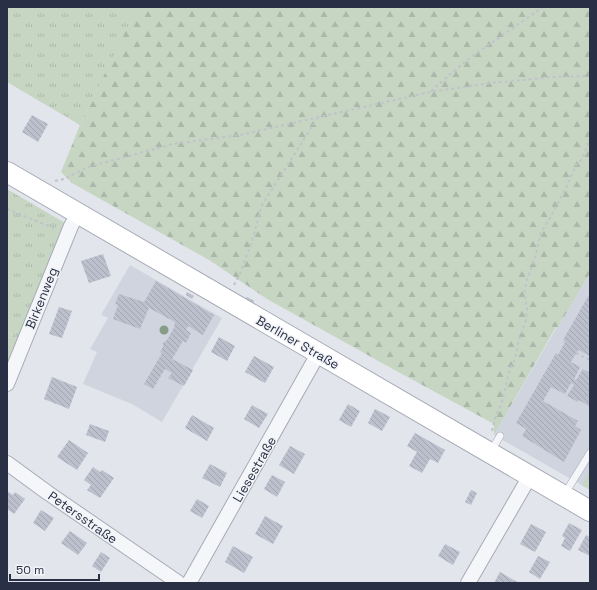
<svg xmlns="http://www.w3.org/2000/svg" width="597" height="590" viewBox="0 0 597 590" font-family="'Space Grotesk',sans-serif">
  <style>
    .built { fill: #d0d4de }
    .grass { fill: url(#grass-tufts) }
    .forest { fill: url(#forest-firs) }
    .park { fill: #c6d6c3 }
    .building { fill: url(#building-back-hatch) }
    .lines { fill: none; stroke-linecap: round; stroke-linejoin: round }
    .lane-casing { stroke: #a7abb6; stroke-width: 8 }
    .street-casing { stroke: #a7abb6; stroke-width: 16 }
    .secondary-casing { stroke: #a7abb6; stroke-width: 22 }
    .path { stroke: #c0c3ca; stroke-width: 2; stroke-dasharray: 3 3; stroke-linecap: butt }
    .lane { stroke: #f5f6f9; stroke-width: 7 }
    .street { stroke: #f5f6f9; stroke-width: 14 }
    .secondary { stroke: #fff; stroke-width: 20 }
    .tree { fill: #859c87 }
    .labels { text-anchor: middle; stroke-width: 3; stroke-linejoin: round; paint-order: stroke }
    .street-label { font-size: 13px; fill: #293045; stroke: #f2f4f8 }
  </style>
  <defs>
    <pattern id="grass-tufts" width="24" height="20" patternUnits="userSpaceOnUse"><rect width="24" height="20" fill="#c6d6c3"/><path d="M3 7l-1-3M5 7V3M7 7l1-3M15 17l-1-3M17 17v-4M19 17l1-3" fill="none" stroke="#aab8a9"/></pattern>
    <pattern id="forest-firs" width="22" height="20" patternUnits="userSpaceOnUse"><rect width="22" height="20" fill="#c6d6c3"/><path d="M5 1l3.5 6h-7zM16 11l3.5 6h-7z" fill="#aab8a9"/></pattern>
    <pattern id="building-back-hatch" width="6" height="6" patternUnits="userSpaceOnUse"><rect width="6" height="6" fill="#bcc0cc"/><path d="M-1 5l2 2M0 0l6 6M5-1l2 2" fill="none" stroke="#a2a5b1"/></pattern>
  </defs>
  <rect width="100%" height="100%" fill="#e2e5eb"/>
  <g class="built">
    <path d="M130,265l92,53 -60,104 -30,-18 -49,-20 14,-32 -7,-3 18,-31 -7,-3z"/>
    <path d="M590,273v217l-96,-55 63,-108h1z"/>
  </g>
  <g class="grass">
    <path d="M7,7h131l-58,118 -73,-43z"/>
    <path d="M7,189l58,34 -46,116 -12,-6z"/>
  </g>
  <g class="forest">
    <path d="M137,7h453v266l-32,54h-2l-62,108v-11l-103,-56 -124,-69 -58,-39 -137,-77 -11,-11 19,-47z"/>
    <path d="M7,333l12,6 -12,28z"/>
  </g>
  <path class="park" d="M590,471v19l-8,-5z"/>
  <g class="building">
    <path d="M32,115l16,9 -10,18 -16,-10z"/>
    <path d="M103,254l8,22 -22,7 -8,-22z"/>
    <path d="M156,281l58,34 -11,20 -15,-9 -2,4 5,3 -5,10 -3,-2 -11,18 21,11 -9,16 -16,-8 4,-5 -7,-4 -12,20 -9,-5 18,-31 -2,-1 3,-5v-4l4,-3 7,-12 1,-6 -26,-14 -9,21 -27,-10 5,-14 -3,-1 4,-10 25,8z"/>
    <path d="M187,292l7,4 -2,3 -6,-4z"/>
    <path d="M590,293v63l-12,-6 -7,12 9,5 -6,12 2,1 7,-11 7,4v34l-11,-7 -1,2 -11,-6 7,-11 -3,-2 -6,11 -14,-7 -8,14 35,20 -3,5 6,4 -17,32 -42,-26 4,-7 -10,-6 40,-70 2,2 7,-13 -2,-2z"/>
    <path d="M247,297l7,4 -2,2 -7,-4z"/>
    <path d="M59,307l13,4 -10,27 -13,-4z"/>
    <path d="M219,337l16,9 -8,15 -16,-9z"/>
    <path d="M254,356l20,11 -9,16 -20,-11z"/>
    <path d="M52,377l25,10 -8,22 -25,-10z"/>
    <path d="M348,404l12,7 -9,16 -12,-7z"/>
    <path d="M252,405l16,9 -9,14 -15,-9z"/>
    <path d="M375,409l15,8 -8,14 -14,-8z"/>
    <path d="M192,415l22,13 -7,13 -22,-13z"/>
    <path d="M90,424l19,7 -4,11 -19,-7z"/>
    <path d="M415,433l30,17 -7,13 -8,-4 -8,14 -13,-7 8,-14 -10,-6z"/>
    <path d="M69,440l19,13 -11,17 -20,-13z"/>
    <path d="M290,446l15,8 -11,20 -15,-9z"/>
    <path d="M210,464l17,9 -7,14 -18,-9z"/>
    <path d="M93,467l7,5 2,-2 12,8 -14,20 -13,-8 4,-5 -7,-5z"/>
    <path d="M272,475l13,7 -8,15 -13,-8z"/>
    <path d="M471,490l6,3 -6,12 -6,-3z"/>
    <path d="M7,491l6,4 2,-3 10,7 -11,15 -7,-5z"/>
    <path d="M197,499l12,7 -7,12 -12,-7z"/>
    <path d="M41,510l13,8 -9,13 -12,-8z"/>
    <path d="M265,516l18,10 -10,18 -18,-10z"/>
    <path d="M569,523l13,7 -12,21 -9,-5 4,-8 -3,-2z"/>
    <path d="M531,524l15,8 -11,20 -15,-8z"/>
    <path d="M70,531l17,12 -9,12 -17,-12z"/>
    <path d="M586,535l4,2v19l-12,-6z"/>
    <path d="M445,544l15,8 -7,13 -15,-9z"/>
    <path d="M233,546l20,11 -9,16 -19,-11z"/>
    <path d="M101,552l9,6 -9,14 -9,-6z"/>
    <path d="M538,556l12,6 -10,17 -11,-7z"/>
    <path d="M500,572l19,11h-25z"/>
  </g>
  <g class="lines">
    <defs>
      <g id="lane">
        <path d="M491,451l9,-15"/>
        <path d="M564,495l26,-42"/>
      </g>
      <g id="street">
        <path d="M7,384l64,-158 7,-13"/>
        <path d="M7,463l41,30 131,90"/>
        <path d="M189,583l129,-229"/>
        <path d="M468,583l62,-107"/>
      </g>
      <path id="secondary" d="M7,172l583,339"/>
    </defs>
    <use href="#lane" class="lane-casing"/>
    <use href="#street" class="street-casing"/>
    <use href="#secondary" class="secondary-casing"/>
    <g class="path">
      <path d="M431,91l36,-31 76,-53"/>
      <path d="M55,181l9,-2 24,-12 85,-23 67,-9 190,-43 61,-9 62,-6 37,-1"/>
      <path d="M7,209l49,20"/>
      <path d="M234,285l6,-11 12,-33 10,-36 55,-86"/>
      <path d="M576,353l14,7"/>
      <path d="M492,431l3,-12 7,-17 7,-30 6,-13 3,-16 8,-23 1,-12 -3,-14 3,-14 8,-22 6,-26 9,-14 16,-30 10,-23 6,-6 8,-20"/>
    </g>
    <use href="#lane" class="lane"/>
    <use href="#street" class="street"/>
    <use href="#secondary" class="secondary"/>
  </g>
  <circle class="tree" cx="164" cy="330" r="4.5"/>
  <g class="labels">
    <g class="street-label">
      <text transform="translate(41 298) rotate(-68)" y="5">Birkenweg</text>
      <text transform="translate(298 342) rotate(30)" y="5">Berliner Straße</text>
      <text transform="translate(254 469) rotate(-60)" y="5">Liesestraße</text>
      <text transform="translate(83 517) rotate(35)" y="5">Petersstraße</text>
    </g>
  </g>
  <rect width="597" height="590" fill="none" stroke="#293045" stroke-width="16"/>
  <path d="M10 574v6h89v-6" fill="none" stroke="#293045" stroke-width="2"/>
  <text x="16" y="574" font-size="12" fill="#293045" stroke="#f2f4f8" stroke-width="3" paint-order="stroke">50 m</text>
</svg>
